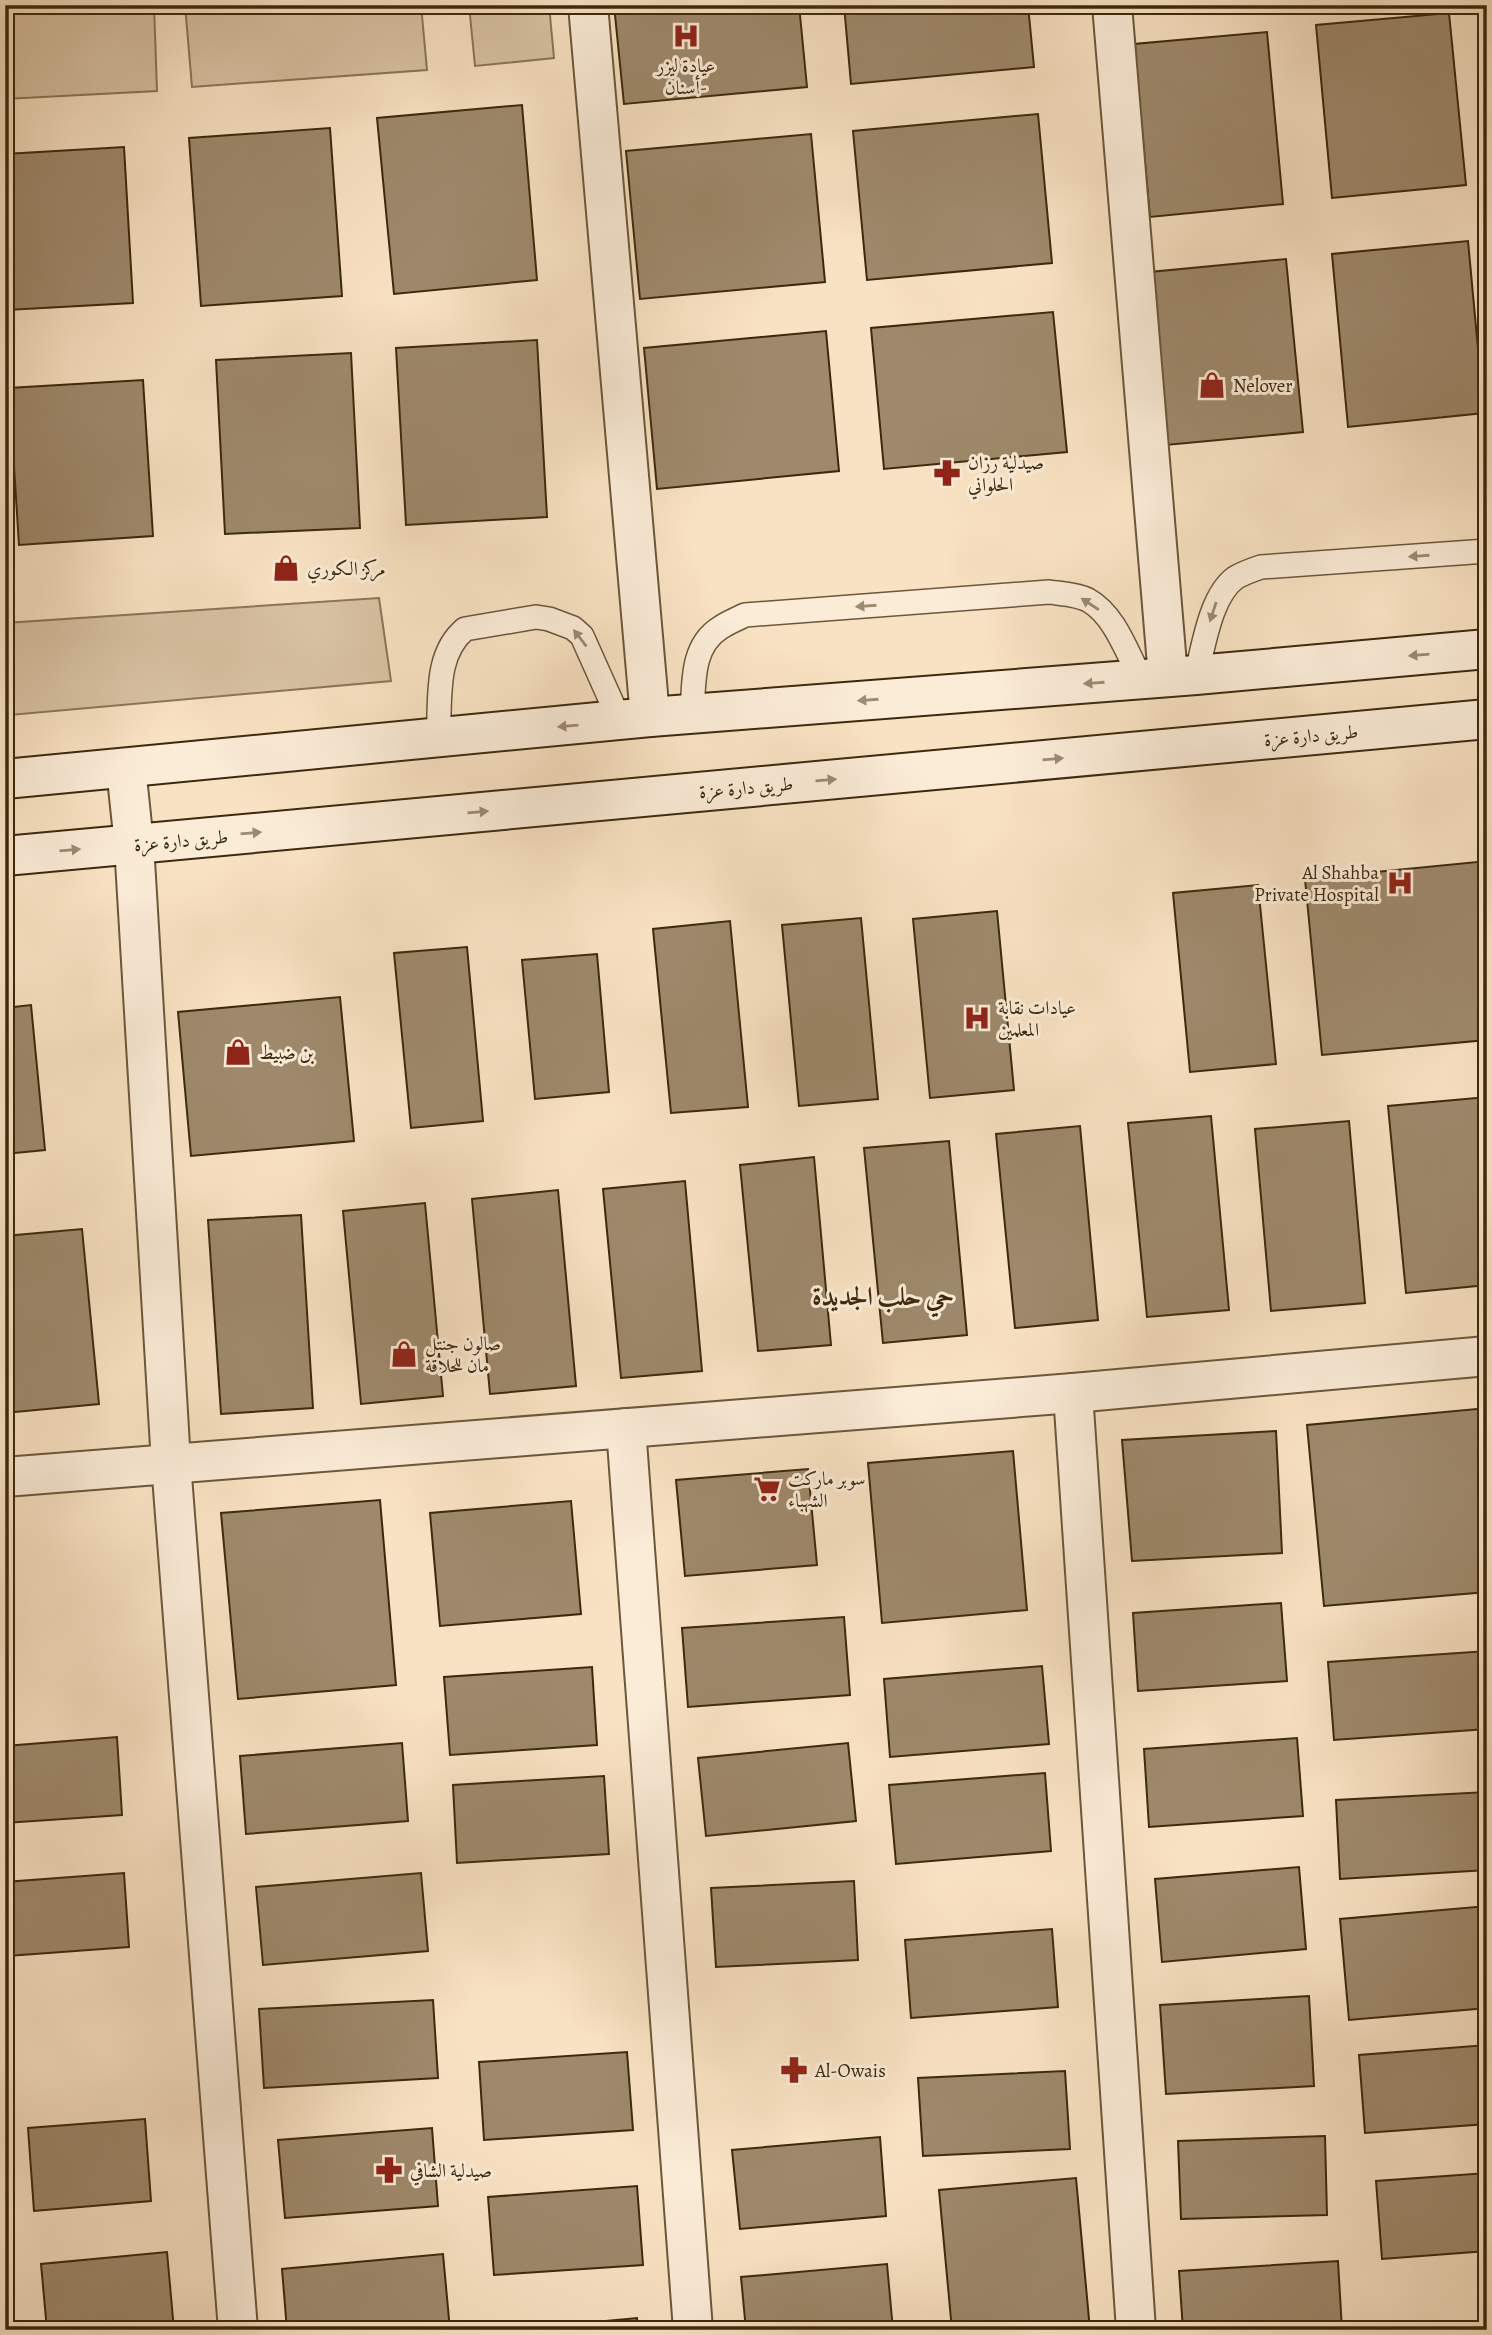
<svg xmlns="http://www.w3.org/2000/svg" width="1492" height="2335" viewBox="0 0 1492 2335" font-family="Alegreya,Amiri,serif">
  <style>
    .green { fill: #d9c3a4; stroke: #8a7658; stroke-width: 2 }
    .building { fill: #9e896c; stroke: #3c290d; stroke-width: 2 }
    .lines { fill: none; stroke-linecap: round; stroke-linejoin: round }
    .lane-casing { stroke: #6b573a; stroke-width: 26 }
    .street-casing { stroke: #6b573a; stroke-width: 42 }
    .secondary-casing { stroke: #3c290d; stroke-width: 42 }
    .lane { stroke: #fbecd8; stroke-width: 23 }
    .street { stroke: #fbecd8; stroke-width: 38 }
    .secondary { stroke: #fbecd8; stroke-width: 38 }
    .oneway { fill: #9c8a72 }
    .labels { text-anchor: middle; stroke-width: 6; stroke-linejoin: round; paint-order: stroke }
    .poi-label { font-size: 19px; fill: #3c290d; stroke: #fbecd8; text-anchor: start }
    .street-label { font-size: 19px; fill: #3c290d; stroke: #fbecd8 }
    .district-label { font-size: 26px; font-weight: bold; fill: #3c290d; stroke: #fbecd8 }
  </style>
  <rect width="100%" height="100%" fill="#f9e2c3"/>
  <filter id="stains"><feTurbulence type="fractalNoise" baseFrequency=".00286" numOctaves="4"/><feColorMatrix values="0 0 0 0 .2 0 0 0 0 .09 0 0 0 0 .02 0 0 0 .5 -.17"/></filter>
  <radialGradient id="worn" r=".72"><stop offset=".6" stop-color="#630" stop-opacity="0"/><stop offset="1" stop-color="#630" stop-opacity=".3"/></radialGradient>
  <g class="green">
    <path d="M5,5l122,2 27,-2 3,86 -152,8z"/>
    <path d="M185,5h236l6,65 -235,17z"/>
    <path d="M469,5h80l5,53 -79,8z"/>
    <path d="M379,598l12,83 -381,34 -5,-33v-59z"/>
  </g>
  <g class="building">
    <path d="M614,5h185l8,82 -183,17z"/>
    <path d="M844,5h184l6,62 -183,17z"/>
    <path d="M1449,13l17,172 -134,13 -16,-173z"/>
    <path d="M1267,32l16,172 -133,13 -16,-173z"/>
    <path d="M522,105l15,175 -143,14 -17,-176z"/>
    <path d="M1038,114l14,149 -185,17 -14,-149z"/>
    <path d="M330,128l12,168 -141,10 -12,-168z"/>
    <path d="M811,134l14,148 -185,17 -14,-148z"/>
    <path d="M124,147l9,156 -126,7 -2,-156z"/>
    <path d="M1468,241l16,172 -136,14 -16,-173z"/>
    <path d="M1286,259l17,173 -137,13 -16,-173z"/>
    <path d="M1053,312l14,140 -183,17 -13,-141z"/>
    <path d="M826,331l13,140 -182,18 -13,-141z"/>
    <path d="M537,340l10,177 -141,8 -10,-177z"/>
    <path d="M351,353l9,175 -135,6 -9,-174z"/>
    <path d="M143,380l10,156 -134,9 -10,-157z"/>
    <path d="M1487,861v179l-165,15 -17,-176z"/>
    <path d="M1258,885l18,179 -86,8 -17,-179z"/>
    <path d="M997,911l17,179 -84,8 -17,-179z"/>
    <path d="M861,918l17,181 -79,7 -17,-181z"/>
    <path d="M730,921l18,186 -77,6 -18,-184z"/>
    <path d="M467,947l16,174 -72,7 -17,-175z"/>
    <path d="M597,954l12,138 -74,7 -13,-139z"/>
    <path d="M340,997l14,144 -163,15 -13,-144z"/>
    <path d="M31,1005l14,145 -40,4v-146z"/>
    <path d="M1487,1097v188l-81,8 -18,-187z"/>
    <path d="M1211,1116l18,194 -82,7 -19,-194z"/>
    <path d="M1349,1121l16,182 -94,8 -16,-182z"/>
    <path d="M1080,1126l18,194 -83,8 -19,-194z"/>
    <path d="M949,1141l18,194 -84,8 -19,-195z"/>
    <path d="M814,1157l17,188 -73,6 -18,-186z"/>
    <path d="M685,1181l17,190 -81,7 -18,-189z"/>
    <path d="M558,1190l18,196 -86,8 -18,-195z"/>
    <path d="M425,1203l18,193 -82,8 -18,-193z"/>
    <path d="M301,1215l12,193 -92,6 -13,-194z"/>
    <path d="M82,1229l17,175 -94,9v-177z"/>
    <path d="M1487,1408v184l-163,14 -17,-181z"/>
    <path d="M1276,1431l6,122 -150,8 -10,-121z"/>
    <path d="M1013,1451l14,159 -145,13 -14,-160z"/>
    <path d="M808,1469l9,96 -132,11 -9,-96z"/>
    <path d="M380,1500l16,185 -158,14 -17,-186z"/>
    <path d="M571,1501l10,113 -141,12 -10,-113z"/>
    <path d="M1281,1603l6,78 -149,10 -5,-78z"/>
    <path d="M844,1617l6,78 -162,12 -6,-79z"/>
    <path d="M1487,1651v78l-153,11 -6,-78z"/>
    <path d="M1042,1666l7,78 -159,13 -6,-78z"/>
    <path d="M592,1667l5,78 -147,10 -6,-78z"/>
    <path d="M117,1737l5,78 -117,8v-77z"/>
    <path d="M1297,1738l6,78 -154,11 -5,-78z"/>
    <path d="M402,1743l6,78 -162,13 -6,-78z"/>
    <path d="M848,1743l8,78 -150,15 -8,-78z"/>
    <path d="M1045,1773l6,78 -155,13 -7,-79z"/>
    <path d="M604,1776l5,78 -152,9 -4,-78z"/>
    <path d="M1487,1792v78l-147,9 -4,-79z"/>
    <path d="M1299,1867l7,82 -144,13 -7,-83z"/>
    <path d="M124,1873l5,74 -121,9 -3,-74z"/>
    <path d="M421,1873l7,78 -165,14 -7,-78z"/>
    <path d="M854,1881l4,79 -142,7 -5,-79z"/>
    <path d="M1487,1906v102l-138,12 -9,-101z"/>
    <path d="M1052,1929l6,78 -147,11 -6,-78z"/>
    <path d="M1309,1996l5,90 -148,8 -6,-89z"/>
    <path d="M433,2000l5,78 -174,10 -5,-79z"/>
    <path d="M1487,2045v79l-122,9 -6,-78z"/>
    <path d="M627,2052l6,78 -149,10 -5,-78z"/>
    <path d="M1065,2071l5,78 -147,7 -5,-78z"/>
    <path d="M145,2119l6,82 -117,10 -6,-83z"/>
    <path d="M432,2128l6,78 -153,12 -7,-78z"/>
    <path d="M1325,2136l2,79 -146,4 -3,-78z"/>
    <path d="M880,2137l6,79 -146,13 -8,-79z"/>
    <path d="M1487,2173v78l-105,8 -6,-78z"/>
    <path d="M1076,2178l14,152h-138l-13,-140z"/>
    <path d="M637,2186l6,79 -149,10 -6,-78z"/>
    <path d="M167,2252l7,78h-127l-6,-66z"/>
    <path d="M443,2254l7,76h-163l-5,-61z"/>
    <path d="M1338,2261l4,69h-159l-4,-59z"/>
    <path d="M887,2264l6,66h-147l-5,-53z"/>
    <path d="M637,2318l1,12h-130z"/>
  </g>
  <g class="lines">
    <defs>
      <g id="lane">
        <path d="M1196,675c8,-29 14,-78 39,-97 8,-5 17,-8 26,-11l226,-16"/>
        <path d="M692,714c2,-30 -1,-68 28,-86 7,-5 17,-9 25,-13l304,-23c13,2 27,2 39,8 27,15 39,53 53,79"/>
        <path d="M438,738c3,-38 -4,-83 27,-109l71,-12 13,2 24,9 9,8 38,85"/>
      </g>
      <g id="street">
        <path d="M588,5l62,712"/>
        <path d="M1112,5l56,672"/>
        <path d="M126,768l8,76 37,619 67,867"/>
        <path d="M1073,1393l63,937"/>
        <path d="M626,1428l67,902"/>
        <path d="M5,1477l1068,-84 414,-37"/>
      </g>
      <g id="secondary">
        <path d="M5,779l645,-62 546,-42 291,-26"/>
        <path d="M5,856l1482,-137"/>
      </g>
    </defs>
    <use href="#lane" class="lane-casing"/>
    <use href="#street" class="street-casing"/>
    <use href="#secondary" class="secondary-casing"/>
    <use href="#lane" class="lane"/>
    <use href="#street" class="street"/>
    <use href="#secondary" class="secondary"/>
  </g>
  <defs><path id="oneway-solid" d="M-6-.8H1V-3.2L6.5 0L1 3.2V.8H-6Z" transform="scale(1.75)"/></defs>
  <g class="oneway">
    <use href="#oneway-solid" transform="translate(1419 556) rotate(176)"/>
    <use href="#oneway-solid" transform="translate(1090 604) rotate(-147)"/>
    <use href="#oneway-solid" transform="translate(866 606) rotate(176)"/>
    <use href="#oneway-solid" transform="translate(1213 612) rotate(108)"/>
    <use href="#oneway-solid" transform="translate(580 638) rotate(-128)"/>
    <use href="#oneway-solid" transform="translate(1419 655) rotate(175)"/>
    <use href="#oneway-solid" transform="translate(1094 683) rotate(176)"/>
    <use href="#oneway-solid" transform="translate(868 700) rotate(176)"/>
    <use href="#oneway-solid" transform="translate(568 726) rotate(175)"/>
    <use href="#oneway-solid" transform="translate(1053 759) rotate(-5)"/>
    <use href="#oneway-solid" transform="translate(826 780) rotate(-5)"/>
    <use href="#oneway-solid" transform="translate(478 812) rotate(-5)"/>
    <use href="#oneway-solid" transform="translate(251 833) rotate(-5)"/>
    <use href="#oneway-solid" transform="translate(70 850) rotate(-5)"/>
  </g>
  <defs>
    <symbol id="hospital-bare" viewBox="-9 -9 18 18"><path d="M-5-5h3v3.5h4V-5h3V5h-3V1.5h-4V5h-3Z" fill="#8f2418" stroke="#fbecd8" stroke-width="2.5" paint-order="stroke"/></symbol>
    <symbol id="shop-bare" viewBox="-9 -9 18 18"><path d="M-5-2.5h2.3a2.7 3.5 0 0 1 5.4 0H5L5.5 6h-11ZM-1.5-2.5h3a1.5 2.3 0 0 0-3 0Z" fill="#8f2418" stroke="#fbecd8" stroke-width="2.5" paint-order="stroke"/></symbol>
    <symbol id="pharmacy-bare" viewBox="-9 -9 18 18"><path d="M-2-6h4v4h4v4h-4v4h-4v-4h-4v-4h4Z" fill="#8f2418" stroke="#fbecd8" stroke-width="2.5" paint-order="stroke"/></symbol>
    <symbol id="supermarket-bare" viewBox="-9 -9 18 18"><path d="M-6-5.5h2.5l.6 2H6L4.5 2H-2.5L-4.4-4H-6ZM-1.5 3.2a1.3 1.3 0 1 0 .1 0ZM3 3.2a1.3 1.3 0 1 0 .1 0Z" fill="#8f2418" stroke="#fbecd8" stroke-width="2.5" paint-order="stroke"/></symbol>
  </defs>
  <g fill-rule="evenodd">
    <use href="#hospital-bare" x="667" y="17" width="38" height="38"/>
    <use href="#shop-bare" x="1193" y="366" width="38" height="38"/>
    <use href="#pharmacy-bare" x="928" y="454" width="38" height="38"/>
    <use href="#shop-bare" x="267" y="549" width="38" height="38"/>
    <use href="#hospital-bare" x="1381" y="864" width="38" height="38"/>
    <use href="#hospital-bare" x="958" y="999" width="38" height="38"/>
    <use href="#shop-bare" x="219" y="1033" width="38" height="38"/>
    <use href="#shop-bare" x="385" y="1335" width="38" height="38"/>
    <use href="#supermarket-bare" x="748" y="1470" width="38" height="38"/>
    <use href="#pharmacy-bare" x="775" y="2051" width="38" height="38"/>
    <use href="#pharmacy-bare" x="370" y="2151" width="38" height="38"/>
  </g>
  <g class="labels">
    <g class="poi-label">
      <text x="686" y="72" text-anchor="middle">عيادة ليزر<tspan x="686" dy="22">أسنان-</tspan></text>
      <text x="1233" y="392">Nelover</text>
      <text x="968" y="469">صيدلية رزان<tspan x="968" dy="22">الحلواني</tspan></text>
      <text x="307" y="575">مركز الكوري</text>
      <text x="1379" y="879" text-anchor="end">Al Shahba<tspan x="1379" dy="22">Private Hospital</tspan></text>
      <text x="998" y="1014">عيادات نقابة<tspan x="998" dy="22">المعلمين</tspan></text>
      <text x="259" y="1059">بن ضبيط</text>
      <text x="425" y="1350">صالون جنتل<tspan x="425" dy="22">مان للحلاقة</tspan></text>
      <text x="788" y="1485">سوبر ماركت<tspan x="788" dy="22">الشهباء</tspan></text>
      <text x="815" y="2077">Al-Owais</text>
      <text x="410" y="2177">صيدلية الشافي</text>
    </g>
    <g class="street-label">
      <text transform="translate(1311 735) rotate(-5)" y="7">طريق دارة عزة</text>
      <text transform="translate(746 787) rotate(-5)" y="7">طريق دارة عزة</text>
      <text transform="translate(181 840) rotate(-5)" y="7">طريق دارة عزة</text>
    </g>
    <g class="district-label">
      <text x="883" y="1305">حي حلب الجديدة</text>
    </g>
  </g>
  <rect width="1492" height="2335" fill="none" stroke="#f9e2c3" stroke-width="28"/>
  <rect x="7" y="7" width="1478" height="2321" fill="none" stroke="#3c290d" stroke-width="3.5"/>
  <rect x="14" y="14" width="1464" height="2307" fill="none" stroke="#3c290d" stroke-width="2"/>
  <rect width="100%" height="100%" filter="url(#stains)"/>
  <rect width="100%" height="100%" fill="url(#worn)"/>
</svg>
